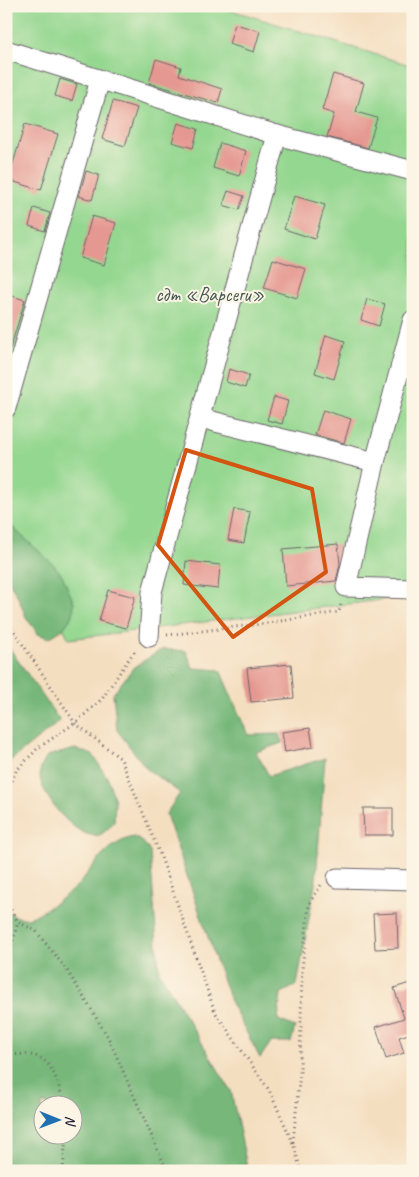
<svg xmlns="http://www.w3.org/2000/svg" width="419" height="1177" viewBox="0 0 419 1177" font-family="Caveat,sans-serif">
  <style>
    .green { fill: #94d790; stroke: #5b7c66 }
    .forest { fill: #77b87a; stroke: #4c6d5a; fill-rule: evenodd }
    .building { fill: #e59891 }
    .lines { fill: none; stroke-linecap: round; stroke-linejoin: round }
    .minor-casing { stroke: #6c646a; stroke-width: 21 }
    .path { stroke: #6c646a; stroke-width: 3; stroke-dasharray: 1 4; stroke-linecap: butt }
    .minor { stroke: #fff; stroke-width: 19 }
    .marked { fill: none; stroke: #d45411; stroke-width: 4; stroke-linejoin: round }
    .labels { text-anchor: middle; stroke-width: 4; stroke-linejoin: round; paint-order: stroke }
    .park-label { font-size: 20px; fill: #445854; stroke: #fcf5e5 }
  </style>
  <rect width="100%" height="100%" fill="#fcf5e5"/>
  <filter id="ink" filterUnits="userSpaceOnUse"><feTurbulence type="fractalNoise" baseFrequency=".02" numOctaves="2"/><feDisplacementMap in="SourceGraphic" scale="10" xChannelSelector="R" yChannelSelector="G"/><feConvolveMatrix kernelMatrix="1 2 1 2 8 2 1 2 1" color-interpolation-filters="sRGB"/></filter>
  <filter id="wash" filterUnits="userSpaceOnUse"><feTurbulence type="fractalNoise" baseFrequency=".0096" numOctaves="4" result="noise"/><feDisplacementMap in="SourceGraphic" scale="20" xChannelSelector="R" yChannelSelector="G"/><feGaussianBlur stdDeviation="1.12" result="paint"/><feColorMatrix in="noise" values="0 0 0 0 0 0 0 0 0 0 0 0 0 0 0 0 0 1.4 0 .05"/><feComposite in="paint" operator="in"/></filter>
  <g filter="url(#wash)">
    <rect width="100%" height="100%" fill="#f4dec0"/>
    <path class="green" d="M6,6h212l195,60v530l-344,43 -63,-118z"/>
    <g class="forest">
      <path d="M11,526l42,38 9,11 12,28 -1,12 -10,14 -14,9 -11,-4 -12,-17 -8,-20 -12,-21v-49z"/>
      <path d="M6,643l54,78 -49,39 -5,9z"/>
      <path d="M163,649l23,2 7,17 27,2 28,65 31,-1 3,9 -26,9 13,24 56,-18 -9,121 -19,106 -16,8 -3,27 17,7 -4,15h-20l-11,16 -30,-57 -64,-187 14,-21 -33,-24 -30,-39 -4,-36 21,-27z"/>
      <path d="M76,749l17,6 15,24 7,22 -1,21c-4,4 -9,11 -15,13 -23,6 -62,-43 -59,-64 1,-5 5,-10 7,-15z"/>
      <path d="M134,837l9,5 7,10 9,120 72,119 17,80h-242v-262c5,6 13,10 21,9 12,-2 43,-25 52,-34 9,-11 17,-23 28,-33 7,-6 18,-13 27,-14zM72,1104v30h-30v-30z"/>
    </g>
    <g id="blocks">
      <g class="building">
        <path d="M235,24l25,7 -6,21 -25,-8z"/>
        <path d="M156,59l25,8 -2,8 43,14 -4,14 -69,-20z"/>
        <path d="M333,74l31,9 -8,29 21,6 -9,30 -41,-11 7,-23 -12,-4z"/>
        <path d="M60,79l17,5 -5,17 -17,-5z"/>
        <path d="M113,101l24,7 -12,38 -23,-7z"/>
        <path d="M178,123l20,6 -5,19 -21,-6z"/>
        <path d="M25,124l33,10 -17,56 -33,-10z"/>
        <path d="M220,143l26,8 -7,25 -26,-8z"/>
        <path d="M86,171l13,4 -7,25 -13,-4z"/>
        <path d="M228,191l16,5 -5,14 -16,-5z"/>
        <path d="M294,196l31,9 -10,34 -31,-10z"/>
        <path d="M34,208l16,5 -5,18 -16,-5z"/>
        <path d="M92,216l24,7 -12,42 -24,-7z"/>
        <path d="M273,259l33,10 -9,29 -33,-10z"/>
        <path d="M6,294l19,6 -15,49 -4,-1z"/>
        <path d="M367,299l18,5 -6,22 -18,-6z"/>
        <path d="M326,335l19,6 -11,38 -19,-6z"/>
        <path d="M229,369l20,6 -4,13 -19,-6z"/>
        <path d="M274,397l14,4 -6,23 -15,-4z"/>
        <path d="M323,410l28,9 -7,24 -29,-8z"/>
        <path d="M234,509l16,3 -6,31 -16,-3z"/>
        <path d="M338,544l2,20 -4,17 -50,5 -3,-37z"/>
        <path d="M186,561l34,4 -2,24 -34,-4z"/>
        <path d="M108,590l27,7 -9,31 -27,-7z"/>
        <path d="M291,664l3,34 -43,4 -4,-34z"/>
        <path d="M310,728l3,19 -28,5 -3,-20z"/>
        <path d="M363,808h30v27h-29z"/>
        <path d="M397,913l1,35 -23,1 -2,-35z"/>
        <path d="M413,982v53l-4,1v-2l-10,3 5,16 -18,6 -10,-32 28,-9 -10,-30z"/>
      </g>
    </g>
  </g>
  <g filter="url(#ink)">
    <use href="#blocks" fill-opacity="0" stroke="#6c646a" stroke-width="1"/>
    <g class="lines">
      <defs>
        <g id="minor">
          <path d="M6,50l271,85"/>
          <path d="M413,320l-38,142 -29,125 67,2"/>
          <path d="M6,408l94,-328"/>
          <path d="M200,418l175,44"/>
          <path d="M149,637l3,-45 125,-457 136,36"/>
          <path d="M337,878l76,2"/>
        </g>
      </defs>
      <use href="#minor" class="minor-casing"/>
      <g class="path">
        <path d="M6,619l69,104 46,36 40,98 54,155 54,78 24,53 8,28"/>
        <path d="M167,635l94,-11 78,-12 2,-8"/>
        <path d="M6,795l10,-24 22,-23 37,-25 27,-24 29,-43 5,-6"/>
        <path d="M6,901l12,21 18,9 31,39 41,67 59,134"/>
        <path d="M6,965l12,-43"/>
        <path d="M6,1056c44,-8 48,13 58,48"/>
        <path d="M293,1142l7,-69 2,-104 7,-65 12,-19"/>
        <path d="M63,1171l3,-37"/>
      </g>
      <use href="#minor" class="minor"/>
    </g>
  </g>
  <path class="marked" d="M186,450l126,39 14,83 -93,65 -75,-92z"/>
  <g class="labels">
    <g class="park-label">
      <text x="210" y="301">сдт «Варсеги»</text>
    </g>
  </g>
  <rect width="419" height="1177" fill="none" stroke="#fcf5e5" stroke-width="25"/>
  <g transform="translate(58 1120) rotate(91)"><circle r="24" fill="#fcf5e5" stroke="#a5a1a1"/>
  <path d="M0-4L9 19L0 12L-9 19Z" fill="#1f6fb2"/>
  <text y="-8" font-size="14" font-weight="bold" text-anchor="middle" fill="#22223b">N</text>
  </g>
</svg>
